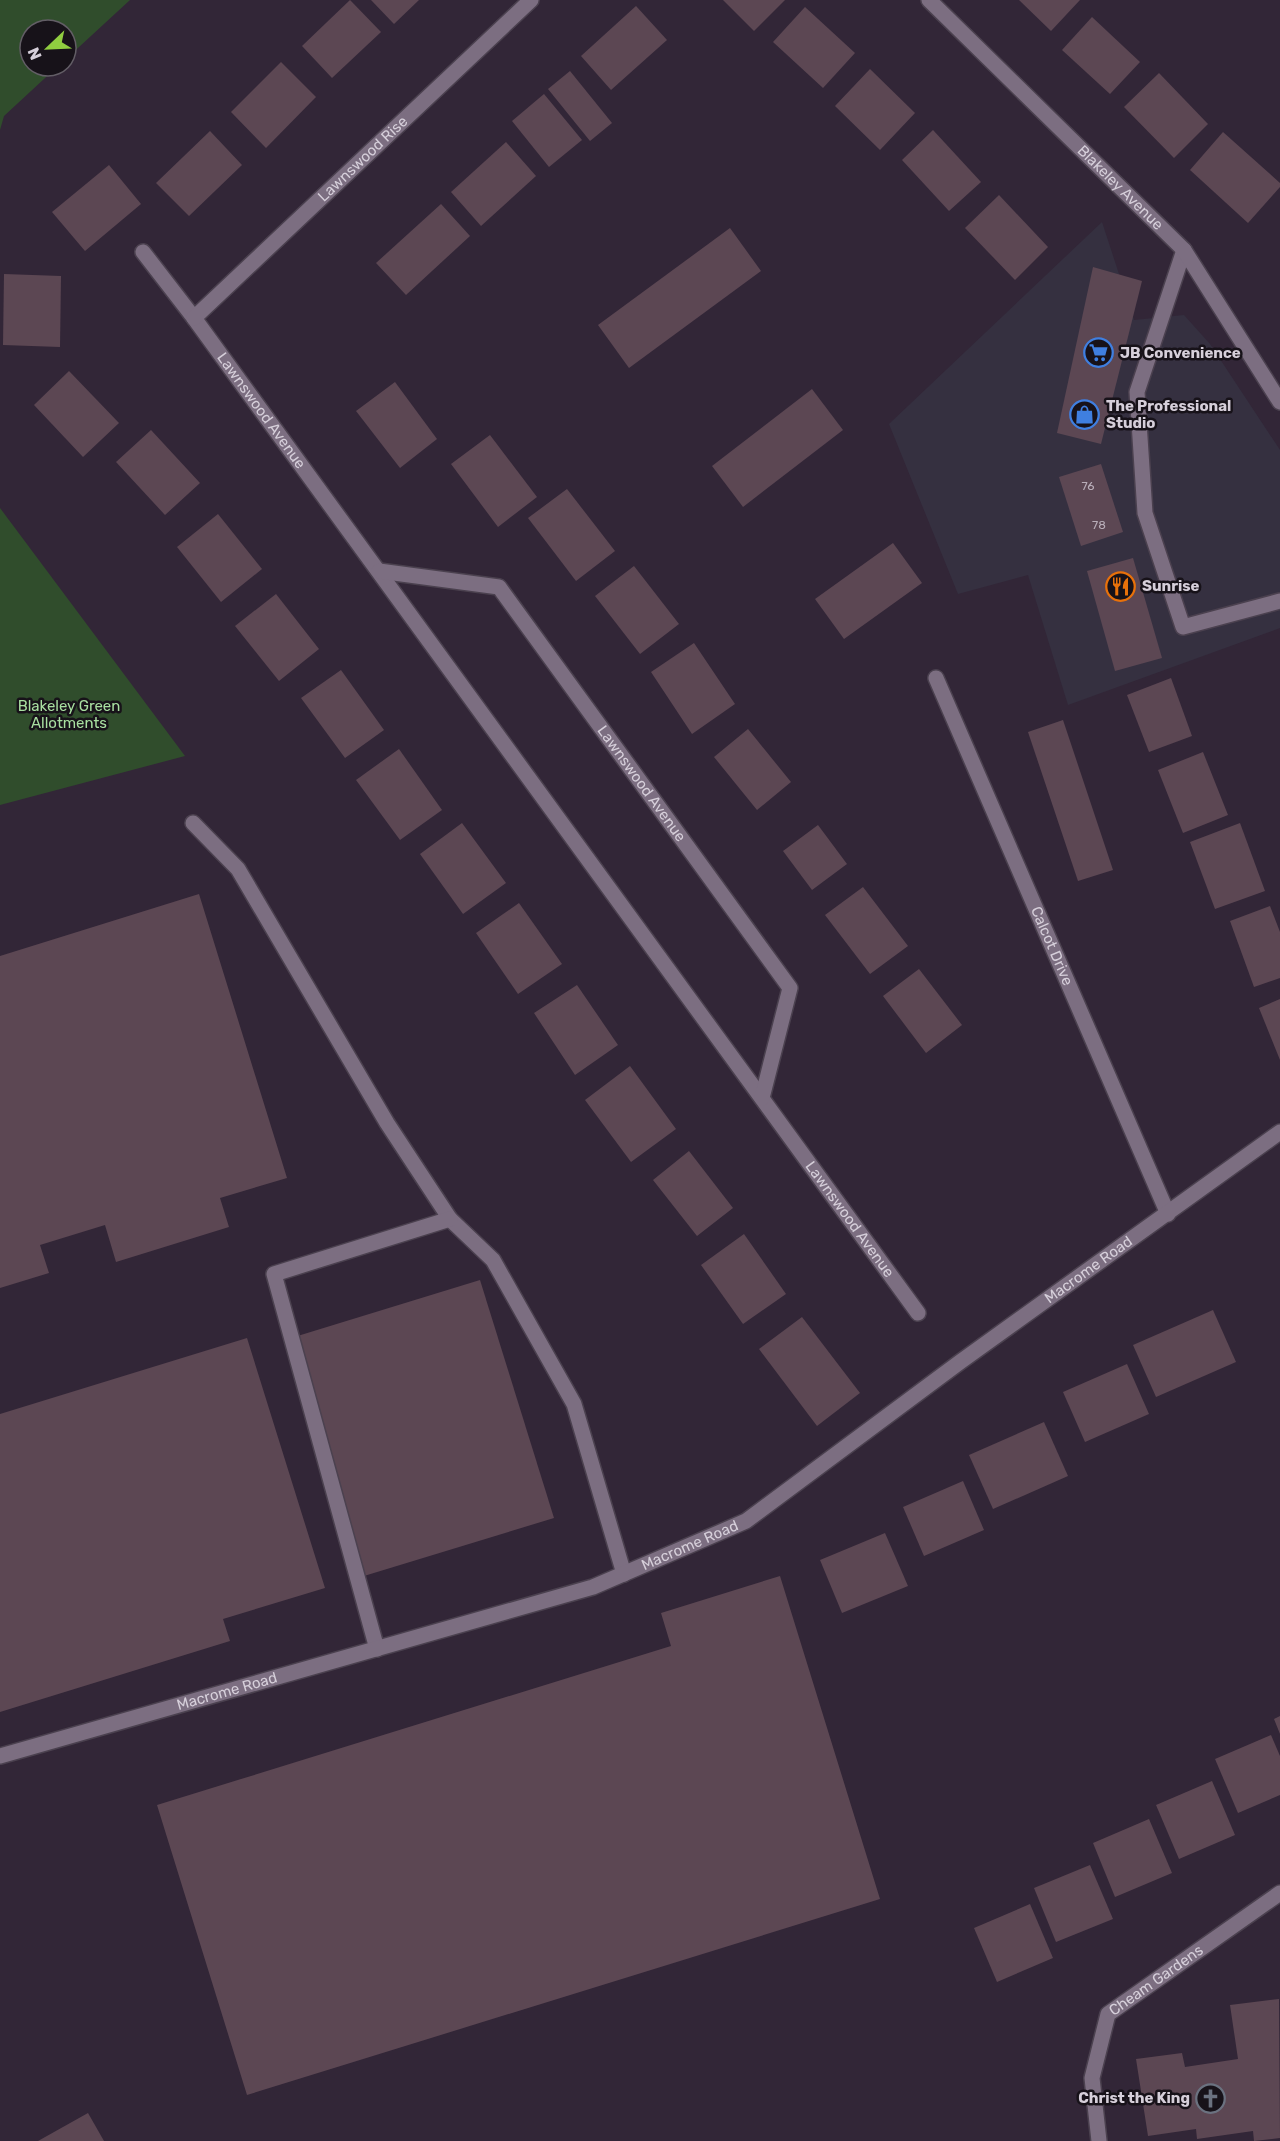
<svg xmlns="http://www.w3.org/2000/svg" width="1280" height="2141" viewBox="0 0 1280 2141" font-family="Rubik,sans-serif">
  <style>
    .commercial { fill: #353040 }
    .green { fill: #304d2c }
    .building { fill: #5c4753 }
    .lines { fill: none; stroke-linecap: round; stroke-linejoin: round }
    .service-casing { stroke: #4b414f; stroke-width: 18 }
    .minor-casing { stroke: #4b414f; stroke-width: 18 }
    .service { stroke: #7c6e81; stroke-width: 15 }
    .minor { stroke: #7c6e81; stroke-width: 15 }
    .labels { text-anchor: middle; stroke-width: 5; stroke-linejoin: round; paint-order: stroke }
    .number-label { font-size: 12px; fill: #b8adb8 }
    .street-label { font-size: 15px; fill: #d6cfda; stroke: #171219 }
    .poi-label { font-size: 15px; font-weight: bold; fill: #d6cfda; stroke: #171219; text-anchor: start }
    .park-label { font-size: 15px; fill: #a8dfa0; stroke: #171219 }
  </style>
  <rect width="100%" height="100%" fill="#322637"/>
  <path class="commercial" d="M1102,222l32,98 50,-5 26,29 70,106v178l-212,77 -40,-130 -70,19 -69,-170z"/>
  <g class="green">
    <path d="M0,0h130l-64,59v-29h-36v36h28l-54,50 -4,14z"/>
    <path d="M0,508l185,248 -185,49z"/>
  </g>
  <g class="building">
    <path d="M350,0l31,32 -49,46 -30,-32z"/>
    <path d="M371,0h48l-25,24z"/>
    <path d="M723,0h62l-31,31z"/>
    <path d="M1019,0h61l-29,31z"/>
    <path d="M636,6l31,34 -56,50 -30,-34z"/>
    <path d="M805,7l50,46 -32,35 -50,-46z"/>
    <path d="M1092,17l48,45 -30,32 -48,-44z"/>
    <path d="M281,62l35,35 -50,51 -35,-36z"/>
    <path d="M870,69l45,44 -35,37 -45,-44z"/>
    <path d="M570,71l42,52 -22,18 -42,-52z"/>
    <path d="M1159,73l49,51 -34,34 -50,-51z"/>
    <path d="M544,94l38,46 -33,27 -37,-46z"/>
    <path d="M933,130l48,52 -32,29 -47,-51z"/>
    <path d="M210,131l32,34 -53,51 -33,-33z"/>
    <path d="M1223,132l57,51v4l-32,36 -58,-53z"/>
    <path d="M506,142l30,34 -55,50 -30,-34z"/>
    <path d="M109,165l32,39 -56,47 -33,-39z"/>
    <path d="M999,195l49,52 -33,33 -50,-52z"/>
    <path d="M441,204l29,32 -64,59 -30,-32z"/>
    <path d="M730,228l31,43 -132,97 -31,-43z"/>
    <path d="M1093,267l49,14 -41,163 -44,-11z"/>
    <path d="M4,274l57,2 -1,71 -57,-2z"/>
    <path d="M69,371l50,52 -36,34 -49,-52z"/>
    <path d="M395,382l42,57 -37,29 -44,-57z"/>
    <path d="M812,389l31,41 -100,77 -31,-41z"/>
    <path d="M151,430l49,53 -35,32 -49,-53z"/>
    <path d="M490,435l47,62 -39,30 -47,-63z"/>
    <path d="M1101,464l22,68 -42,14 -22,-69z"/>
    <path d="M567,489l48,62 -39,30 -48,-63z"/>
    <path d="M218,514l44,55 -41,33 -44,-55z"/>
    <path d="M893,543l29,40 -78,56 -29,-40z"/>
    <path d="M1133,558l29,100 -47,13 -28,-100z"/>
    <path d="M634,566l45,58 -39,30 -45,-58z"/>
    <path d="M276,594l43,55 -40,32 -44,-55z"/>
    <path d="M694,643l41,61 -43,30 -41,-62z"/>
    <path d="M341,670l43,60 -39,28 -44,-60z"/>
    <path d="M1171,678l21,58 -43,16 -22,-57z"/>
    <path d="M1063,720l50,150 -35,11 -50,-149z"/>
    <path d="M748,729l43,53 -34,28 -43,-53z"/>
    <path d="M399,749l43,61 -42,30 -44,-60z"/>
    <path d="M1203,752l25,63 -45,18 -25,-63z"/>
    <path d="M462,823l44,60 -43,31 -43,-60z"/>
    <path d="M1240,823l25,68 -50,18 -25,-67z"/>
    <path d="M818,825l29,39 -35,26 -29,-39z"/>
    <path d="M863,887l45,59 -38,28 -45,-59z"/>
    <path d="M199,894l88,284 -67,20 9,29 -113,35 -11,-37 -65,20 9,28 -49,15v-332z"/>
    <path d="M519,903l43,61 -44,30 -42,-61z"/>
    <path d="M1270,906l10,26v46l-26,9 -24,-66z"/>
    <path d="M919,969l43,56 -36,28 -43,-57z"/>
    <path d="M577,985l41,60 -43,30 -41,-62z"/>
    <path d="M1280,999v61l-21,-52z"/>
    <path d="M630,1066l46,63 -45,33 -46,-62z"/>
    <path d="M689,1151l44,57 -36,28 -44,-56z"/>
    <path d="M744,1234l42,60 -43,30 -42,-59z"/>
    <path d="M480,1280l74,238 -190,58 -73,-238z"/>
    <path d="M1213,1310l23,52 -80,35 -23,-52z"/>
    <path d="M802,1317l58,76 -43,33 -58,-77z"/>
    <path d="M247,1338l78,250 -102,31 7,22 -230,71v-298z"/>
    <path d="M1127,1364l22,50 -64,28 -22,-50z"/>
    <path d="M1044,1422l24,54 -75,33 -24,-54z"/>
    <path d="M963,1481l21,49 -60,26 -21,-49z"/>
    <path d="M885,1533l23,53 -66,27 -22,-53z"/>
    <path d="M780,1576l100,323 -633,196 -90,-290 514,-159 -10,-33z"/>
    <path d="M1280,1716v18l-6,-15z"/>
    <path d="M1271,1735l9,21v39l-42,18 -23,-54z"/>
    <path d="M1212,1781l23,54 -56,24 -23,-54z"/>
    <path d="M1149,1819l23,54 -57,24 -22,-54z"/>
    <path d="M1090,1865l23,54 -57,23 -22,-54z"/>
    <path d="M1030,1904l23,54 -56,24 -23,-54z"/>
    <path d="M1279,1999l1,139 -26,3 -1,-10 -56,8 -1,-10 -48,7 -12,-77 46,-6 3,14 53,-8 -8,-54z"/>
    <path d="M88,2113l16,28h-66z"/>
  </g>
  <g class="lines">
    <defs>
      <g id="service">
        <path d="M1184,250l-47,142 8,121 38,114 97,-26"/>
        <path d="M193,823l45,46 149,254 63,96 43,41 81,144 50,170"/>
        <path d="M377,1649l-103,-375 176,-55"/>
      </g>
      <g id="minor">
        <path id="s1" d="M929,0l255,250 96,152"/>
        <path id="s2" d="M143,252l51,66 724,995"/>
        <path id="s3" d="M194,318l337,-318"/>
        <path id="s4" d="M379,571l120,16 291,401 -28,110"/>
        <path id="s5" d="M936,678l232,536"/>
        <path id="s6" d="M0,1756l593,-169 153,-66 214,-159 320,-230"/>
        <path id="s7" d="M1099,2141l-7,-63 16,-64 172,-121"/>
      </g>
    </defs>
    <use href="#service" class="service-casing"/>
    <use href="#minor" class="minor-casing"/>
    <use href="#service" class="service"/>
    <use href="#minor" class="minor"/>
  </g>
  <defs>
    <symbol id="supermarket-ring" viewBox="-11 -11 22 22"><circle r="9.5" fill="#171219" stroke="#3f7fe0" stroke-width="1.5"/><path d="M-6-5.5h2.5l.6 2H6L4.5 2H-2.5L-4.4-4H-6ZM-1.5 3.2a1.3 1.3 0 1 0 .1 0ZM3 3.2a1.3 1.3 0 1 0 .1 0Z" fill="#3f7fe0"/></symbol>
    <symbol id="shop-ring" viewBox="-11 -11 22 22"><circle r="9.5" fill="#171219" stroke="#3f7fe0" stroke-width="1.5"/><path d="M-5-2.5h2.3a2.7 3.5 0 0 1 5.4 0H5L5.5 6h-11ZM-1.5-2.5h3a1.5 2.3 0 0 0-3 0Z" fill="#3f7fe0"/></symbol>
    <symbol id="restaurant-ring" viewBox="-11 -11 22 22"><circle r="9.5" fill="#171219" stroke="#e8710a" stroke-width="1.5"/><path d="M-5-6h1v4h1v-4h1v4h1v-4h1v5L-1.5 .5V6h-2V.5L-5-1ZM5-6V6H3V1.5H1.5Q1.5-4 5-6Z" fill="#e8710a"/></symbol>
    <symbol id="church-ring" viewBox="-11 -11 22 22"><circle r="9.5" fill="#171219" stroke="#6b7280" stroke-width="1.5"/><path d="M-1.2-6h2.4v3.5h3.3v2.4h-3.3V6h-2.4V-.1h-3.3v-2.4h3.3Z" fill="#6b7280"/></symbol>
  </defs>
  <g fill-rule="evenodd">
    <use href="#supermarket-ring" x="1082" y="336" width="33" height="33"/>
    <use href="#shop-ring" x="1068" y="398" width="33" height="33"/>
    <use href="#restaurant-ring" x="1104" y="570" width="33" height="33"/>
    <use href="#church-ring" x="1194" y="2082" width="33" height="33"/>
  </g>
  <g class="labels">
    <g class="number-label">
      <text x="1088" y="490">76</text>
      <text x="1099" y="529">78</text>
    </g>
    <g class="street-label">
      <text dy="5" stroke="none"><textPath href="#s3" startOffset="232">Lawnswood Rise</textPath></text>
      <text dy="5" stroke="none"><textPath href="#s1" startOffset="268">Blakeley Avenue</textPath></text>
      <text dy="5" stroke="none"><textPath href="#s2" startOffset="198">Lawnswood Avenue</textPath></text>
      <text dy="5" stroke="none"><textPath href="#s4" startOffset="364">Lawnswood Avenue</textPath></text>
      <text dy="5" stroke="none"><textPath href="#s5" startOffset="292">Calcot Drive</textPath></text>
      <text dy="5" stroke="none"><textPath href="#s2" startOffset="1198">Lawnswood Avenue</textPath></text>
      <text dy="5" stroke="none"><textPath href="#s6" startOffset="1208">Macrome Road</textPath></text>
      <text dy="5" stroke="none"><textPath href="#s6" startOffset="722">Macrome Road</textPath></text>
      <text dy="5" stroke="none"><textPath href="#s6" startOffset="236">Macrome Road</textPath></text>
      <text dy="5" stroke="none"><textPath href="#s7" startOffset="188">Cheam Gardens</textPath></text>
    </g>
    <g class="poi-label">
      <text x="1120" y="358">JB Convenience</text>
      <text x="1106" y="411">The Professional<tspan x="1106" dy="17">Studio</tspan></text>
      <text x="1142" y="591">Sunrise</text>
      <text x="1190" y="2103" text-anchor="end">Christ the King</text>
    </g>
    <g class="park-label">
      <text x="69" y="711">Blakeley Green<tspan x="69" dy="17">Allotments</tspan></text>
    </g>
  </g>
  <g transform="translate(48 48) rotate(247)"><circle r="28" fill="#171219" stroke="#635e66" stroke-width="1.5"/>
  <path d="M0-4.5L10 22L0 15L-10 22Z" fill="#90cd40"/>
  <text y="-9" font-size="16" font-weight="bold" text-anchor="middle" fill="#d6cfda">N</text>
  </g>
</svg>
